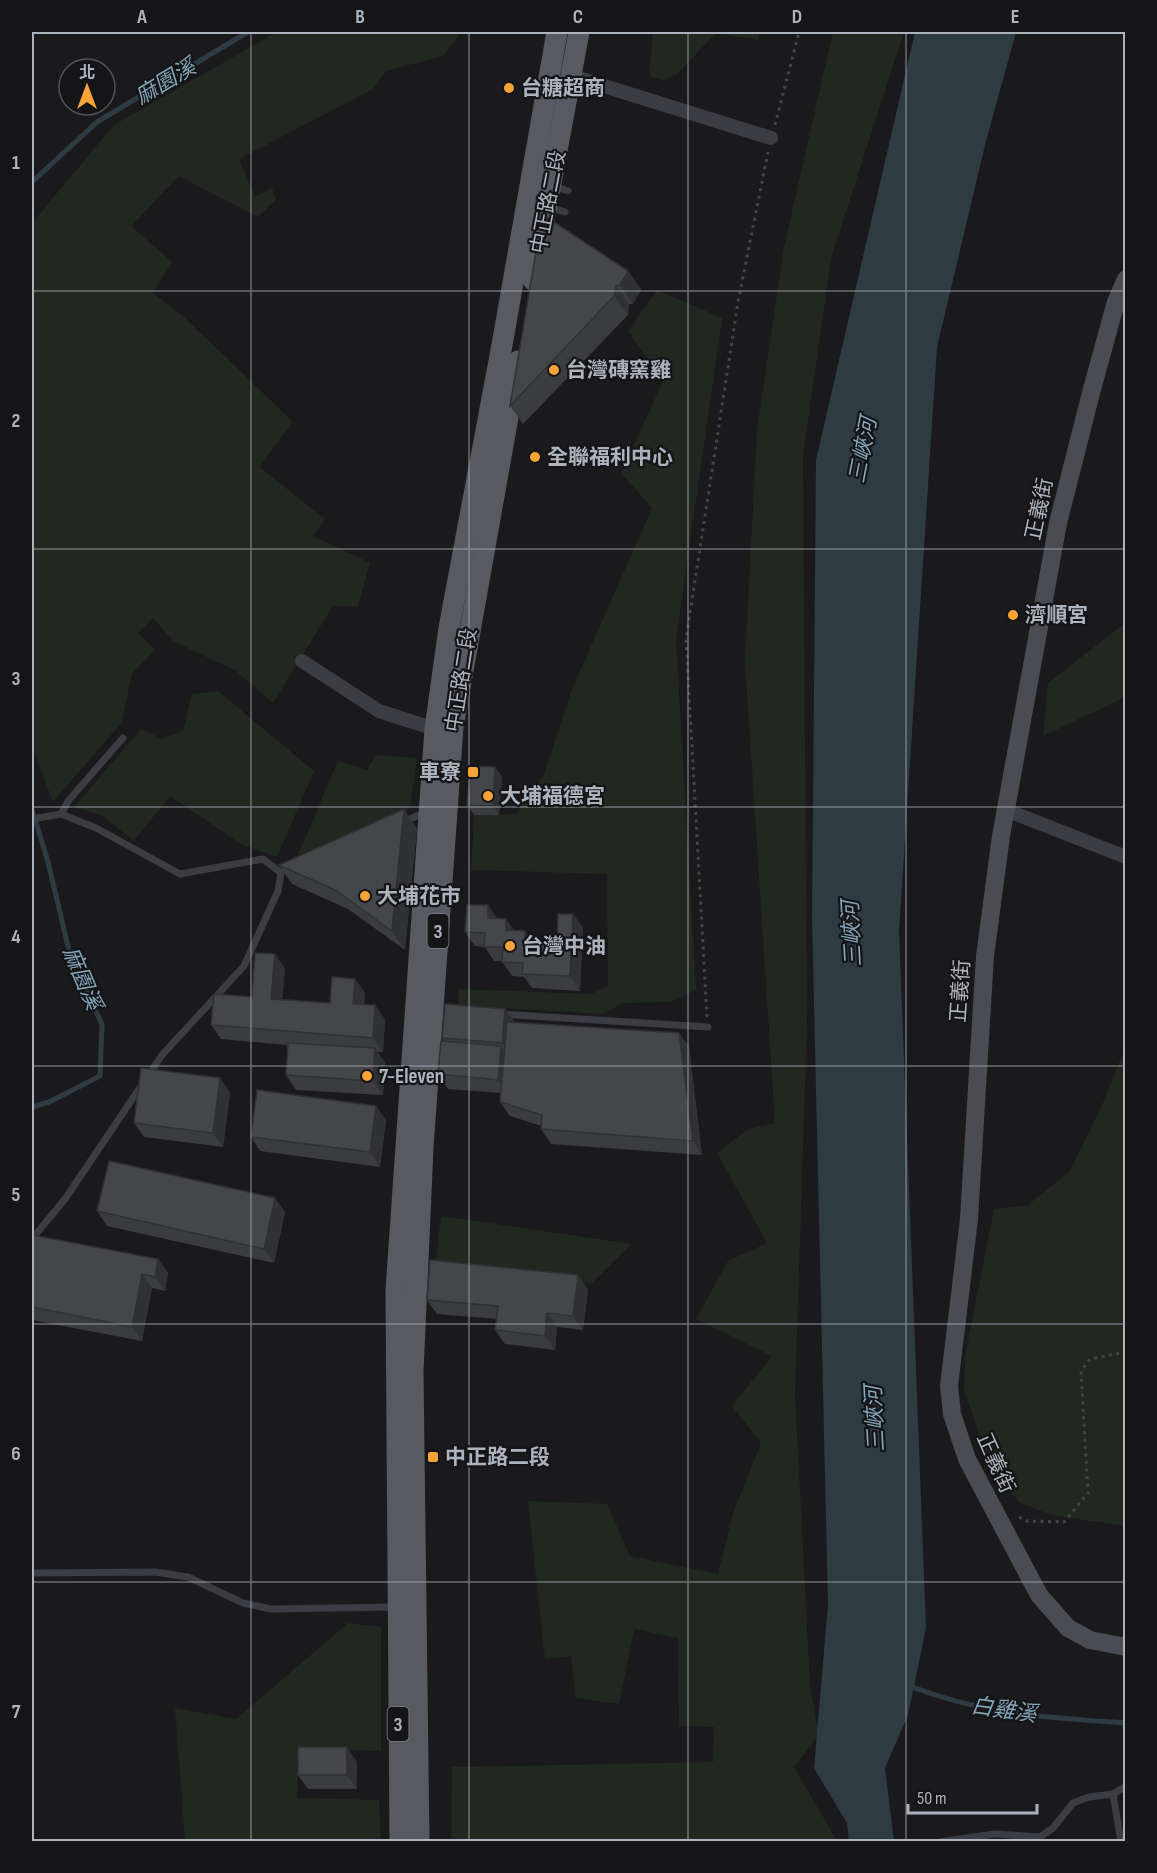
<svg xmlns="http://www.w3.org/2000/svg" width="1157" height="1873" viewBox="0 0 1157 1873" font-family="'Sofia Sans Condensed','Noto Sans TC',sans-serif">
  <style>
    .green { fill: #202820 }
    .water { fill: #2f3b42 }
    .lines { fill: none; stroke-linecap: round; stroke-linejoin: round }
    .stream { stroke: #2f3b42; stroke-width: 5 }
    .path { stroke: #414449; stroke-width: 3; stroke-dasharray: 3 4.5; stroke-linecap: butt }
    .lane { stroke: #3b3d42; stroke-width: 7 }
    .street { stroke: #3b3d42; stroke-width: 14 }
    .secondary { stroke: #494c52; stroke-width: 18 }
    .primary { stroke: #575a61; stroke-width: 21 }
    .wall { fill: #3a3c40 }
    .shaded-wall { fill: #303134 }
    .building { fill: #44464a; stroke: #303134; stroke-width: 1.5 }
    .grid { fill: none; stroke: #adb3bc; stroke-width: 1.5; stroke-opacity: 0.55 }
    .poi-dot { fill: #f7a338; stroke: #151518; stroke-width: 2 }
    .labels { text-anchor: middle; stroke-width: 4.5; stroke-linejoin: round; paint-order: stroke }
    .shield { fill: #151518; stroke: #7f848b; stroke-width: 1.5 }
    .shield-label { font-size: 20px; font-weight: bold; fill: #adb3bc }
    .poi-label { font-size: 21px; font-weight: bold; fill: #adb3bc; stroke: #151518; text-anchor: start }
    .street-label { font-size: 21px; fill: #adb3bc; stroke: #151518 }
    .water-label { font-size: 22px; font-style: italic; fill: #83a5b8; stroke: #151518 }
    .neatline { fill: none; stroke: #adb3bc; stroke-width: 2 }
    .grid-label { font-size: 20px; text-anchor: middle; font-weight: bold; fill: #adb3bc }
  </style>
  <rect width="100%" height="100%" fill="#1a1a1d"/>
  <g class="green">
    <path d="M277,32h184l-18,24 -57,15 -13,18 -134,70 16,38 17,-9 4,12 -18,17 -79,-41 -48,50 41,36 -19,31 31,24 109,105 -34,45 66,52 -12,17 57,27 -12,43h-25l-60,97 -37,-32 -63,-30 -20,-23 -15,15 17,17 -23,23 -10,49 -69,80 -21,-55v-524l82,-98z"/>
    <path d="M653,32h107l-2,8 -42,-7 -40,42 -13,5 -14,-4z"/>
    <path d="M833,32h71l-73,226 -28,196 4,569 -12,371 15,291 9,50 -25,32 43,74 -386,1 1,-75 261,-5 1,-35 -35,-1 -1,-88 -44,-9 -15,75 -43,-6 -5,-42 -26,3 -17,-158 79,3 23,52 88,18 15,-61 28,-70 -29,-37 40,-50 -76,-37 32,-58 39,-18 -50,-90 31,-24 27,-6 -30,-462 12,-231 27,-183z"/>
    <path d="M657,290l65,28 -46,321 20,351 -25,12 -48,1 -21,11 -144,-9 1,-16 132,5 17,-8 -1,-112 -136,-4 3,-55 42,-1 28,-40 28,-85 80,-181 -31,-35 42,-92 -35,-50z"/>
    <path d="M1125,623v74l-82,39 5,-53z"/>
    <path d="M218,691l96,80 -37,86 -36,-13 -71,-48 -36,45 -31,-25 -29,-9 67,-78 21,10 21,-8 9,-37z"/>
    <path d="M376,755l41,3 -7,50 -112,47 40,-94 29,9z"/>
    <path d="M1125,1048v478l-74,-11 -32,-13 -26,-31 -29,-80 1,-35 29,-147 34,-4 41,-33 34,-69z"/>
    <path d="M441,1216l191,28 -40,39 -157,-14z"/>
    <path d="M348,1623l33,4v124l-83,-2 -1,49 82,2 2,41h-199l3,-2 -10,-131 61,11z"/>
  </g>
  <path class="water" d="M915,32h101l-31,113 -48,202 -38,584 27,697 -18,87 -23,53 9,73 -45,1 -2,-19 -33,-55 14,-163 -16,-687 4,-458z"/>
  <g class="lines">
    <g class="stream">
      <path d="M32,182l65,-60 151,-90"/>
      <path d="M32,809l16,53 23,97 31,65 -2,52 -51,26 -17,5"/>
      <path d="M907,1685c77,30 137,32 219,38"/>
    </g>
    <g class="path">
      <path d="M775,125l24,-93"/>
      <path d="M707,1017l-21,-378 52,-337 30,-150"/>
      <path d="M1019,1517l8,4 37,1 24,-29 -7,-122 9,-12 36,-7"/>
    </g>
    <g class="lane">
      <path d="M554,186l14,5"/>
      <path d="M549,207l16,5"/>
      <path d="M61,814l8,-14 54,-62"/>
      <path d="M32,819l29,-5 35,14 84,46 83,-15 18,14 -3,18 -34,75 -82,89 -97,144 -33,40"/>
      <path d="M403,822l23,-10"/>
      <path d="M501,1014l207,13"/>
      <path d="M32,1573l123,-1 33,5 55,26 28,6 125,-2"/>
      <path d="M1113,1794l8,48"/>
      <path d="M940,1842l54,-8 46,3 13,-9 20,-25 16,-6 24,-3 13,-8"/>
    </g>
    <g class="street">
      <path d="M572,76l199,62"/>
      <path d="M302,661l77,50 56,18"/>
      <path d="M1006,810l120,47"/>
    </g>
    <path class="secondary" d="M1126,279l-10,23 -24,87 -34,134 -57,313 -16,120 -16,263 -20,167 3,28 15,45 72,136 29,33 22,12 36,7"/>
    <g class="primary">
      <path d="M533,280l46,-248"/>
      <path d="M400,1842l-4,-552 39,-561 14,-101 53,-283 55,-313"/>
      <path d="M419,1842l-6,-470 10,-224 30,-421 65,-366"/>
    </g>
  </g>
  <g class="wall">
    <path d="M542,252l86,19 13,18 -8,15h-4l-1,11 -105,109 -13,-18z"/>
    <path d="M502,776l-3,39h-25l-7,-10z"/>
    <path d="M417,828l-12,122 -57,-41 -56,-25 -13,-19z"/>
    <path d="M573,914l10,14 -3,63 -48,-3 -8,-11 -12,-1 -10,-15h-8l-9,-14 -10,-1 -10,-14 32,-13h9l8,11 19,13 24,1z"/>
    <path d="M275,954l10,15 -3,31 48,3 25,-24 10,14 -1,12h11l10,15 -2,32h-6l8,11 -2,32 -87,-5 -10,-15 2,-30 -67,-6 -10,-14 41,-28z"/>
    <path d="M505,1009l9,13 165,11 10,14 13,108 -151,-11 -10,-15v-3l-31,-10 -10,-14 1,-9 -53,-4 -10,-15 6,-33 -2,-3z"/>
    <path d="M220,1078l10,15 -7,54 -79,-10 -10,-14z"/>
    <path d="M386,1120l-6,47 -120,-16 -9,-14z"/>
    <path d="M97,1211l188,1 -11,51 -167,-37z"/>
    <path d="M32,1235l126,24 10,14 -3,18 -13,-3 -10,53 -110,-21z"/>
    <path d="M588,1289l-5,41 -26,-3 -2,23 -50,-6 -10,-14 2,-11 -60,-5 -10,-14z"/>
    <path d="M357,1762v27h-49l-10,-14z"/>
  </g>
  <g class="shaded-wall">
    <path d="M628,271l13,18 -8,15 -13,-19z"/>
    <path d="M616,286l13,18 -1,11 -14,-19z"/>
    <path d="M495,767l7,9 -3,39 -6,-9z"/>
    <path d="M404,809l13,19 -12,122 -13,-19z"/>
    <path d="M488,905l10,15 -10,-2z"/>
    <path d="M573,914l10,14 -3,63 -10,-15z"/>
    <path d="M506,919l10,14 -10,-3z"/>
    <path d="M525,931l10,14 -11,-2z"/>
    <path d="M275,954l10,15 -4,44 -10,-14z"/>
    <path d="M355,979l10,14 -2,25 -10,-14z"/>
    <path d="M375,1005l10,15 -2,32 -10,-14z"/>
    <path d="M505,1009l10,14 -3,34 -10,-14z"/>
    <path d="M679,1033l10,14 13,108 -9,-14z"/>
    <path d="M501,1046l10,14 -3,34 -10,-14z"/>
    <path d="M375,1048l10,15 -2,32 -10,-14z"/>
    <path d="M220,1078l10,15 -7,54 -10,-14z"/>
    <path d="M376,1106l10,14 -6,47 -10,-15z"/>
    <path d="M275,1198l10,14 -11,51 -10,-14z"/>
    <path d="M158,1259l10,14 -3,18 -10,-14z"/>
    <path d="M142,1274l10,14 -10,53 -10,-14z"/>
    <path d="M578,1275l10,14 -5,41 -10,-14z"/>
    <path d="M547,1313l10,14 -2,23 -10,-14z"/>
    <path d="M347,1747l10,15v27l-10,-14z"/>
  </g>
  <g class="building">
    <path d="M548,218l80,53 -8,14 -4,1 -2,10 -104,110 26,-154h6z"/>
    <path d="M471,766l24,1 -2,39 -26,-1z"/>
    <path d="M404,809l-12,122 -57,-41 -56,-25z"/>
    <path d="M467,905h21v13l18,1v11l19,1 -1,12 33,1 1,-30h15l-3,62 -48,-2 1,-11 -21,-1 1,-15h-19l1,-14 -20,-1z"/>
    <path d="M255,953l20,1 -4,45 59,4 2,-26 23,2 -2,25 22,1 -2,33 -162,-13 3,-31 38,3z"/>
    <path d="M445,1004l60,5 -3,34 -60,-5z"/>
    <path d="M507,1022l172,11 14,108 -152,-12 1,-14 -42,-13z"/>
    <path d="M441,1041l60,5 -3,34 -60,-6z"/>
    <path d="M288,1043l87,5 -2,33 -87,-6z"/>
    <path d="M141,1068l79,10 -7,55 -79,-10z"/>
    <path d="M257,1090l119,16 -6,46 -119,-15z"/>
    <path d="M109,1161l166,37 -11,51 -167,-38z"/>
    <path d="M32,1235l126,24 -3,18 -13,-3 -10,53 -100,-20z"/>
    <path d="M430,1260l148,15 -5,41 -26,-3 -2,23 -50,-6 3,-24 -71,-6z"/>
    <rect x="298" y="1747" width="49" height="28"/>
  </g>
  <path class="grid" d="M251,32v1810M469,32v1810M688,32v1810M906,32v1810M32,291h1094M32,549h1094M32,807h1094M32,1066h1094M32,1324h1094M32,1582h1094"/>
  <g class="poi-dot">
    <circle cx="509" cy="88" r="6"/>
    <circle cx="554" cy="370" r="6"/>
    <circle cx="535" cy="457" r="6"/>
    <circle cx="1013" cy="615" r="6"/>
    <rect x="467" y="766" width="12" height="12" rx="3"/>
    <circle cx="488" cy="796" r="6"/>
    <circle cx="365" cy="896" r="6"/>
    <circle cx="510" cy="946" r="6"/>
    <circle cx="367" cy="1076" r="6"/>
    <rect x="427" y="1451" width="12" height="12" rx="3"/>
  </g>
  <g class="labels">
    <g class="shield">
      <rect x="427.5" y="914" width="21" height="34" rx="4.5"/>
      <rect x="387.5" y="1707" width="21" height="34" rx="4.5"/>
    </g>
    <g class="shield-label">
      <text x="438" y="938">3</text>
      <text x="398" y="1731">3</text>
    </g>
    <g class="poi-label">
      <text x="521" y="95">台糖超商</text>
      <text x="566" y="377">台灣磚窯雞</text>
      <text x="547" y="464">全聯福利中心</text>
      <text x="1025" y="622">濟順宮</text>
      <text x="461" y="779" text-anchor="end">車寮</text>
      <text x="500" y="803">大埔福德宮</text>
      <text x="377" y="903">大埔花市</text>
      <text x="522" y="953">台灣中油</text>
      <text x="379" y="1083">7-Eleven</text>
      <text x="445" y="1464">中正路二段</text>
    </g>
    <g class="street-label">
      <text transform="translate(548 202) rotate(-79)" y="7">中正路二段</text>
      <text transform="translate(1039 509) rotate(-78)" y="7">正義街</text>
      <text transform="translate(461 680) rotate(-81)" y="7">中正路二段</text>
      <text transform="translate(960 991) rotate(-86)" y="7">正義街</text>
      <text transform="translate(996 1463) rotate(66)" y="7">正義街</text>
    </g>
    <g class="water-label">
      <text transform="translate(165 81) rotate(-31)" y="8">麻園溪</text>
      <text transform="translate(862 450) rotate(-79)" y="8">三峽河</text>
      <text transform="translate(851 934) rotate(-93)" y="8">三峽河</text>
      <text transform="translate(83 978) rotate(67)" y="8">麻園溪</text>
      <text transform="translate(874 1419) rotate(-93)" y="8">三峽河</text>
      <text transform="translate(1004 1709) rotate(8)" y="8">白雞溪</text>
    </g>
  </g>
  <rect width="1157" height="1873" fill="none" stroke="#151518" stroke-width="66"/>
  <g transform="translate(87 87)"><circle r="28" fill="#151518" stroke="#52545a" stroke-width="1.5"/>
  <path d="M0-4.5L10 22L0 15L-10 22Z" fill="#f7a338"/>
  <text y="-9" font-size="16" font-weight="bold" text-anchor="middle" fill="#adb3bc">北</text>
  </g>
  <path d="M908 1804v9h129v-9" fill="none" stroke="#adb3bc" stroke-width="3"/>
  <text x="917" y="1804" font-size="18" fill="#adb3bc" stroke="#151518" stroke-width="4.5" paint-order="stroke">50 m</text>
  <rect x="33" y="33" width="1091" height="1807" class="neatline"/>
  <g class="grid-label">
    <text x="142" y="23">A</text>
    <text x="360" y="23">B</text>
    <text x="578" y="23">C</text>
    <text x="797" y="23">D</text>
    <text x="1015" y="23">E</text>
    <text x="16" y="169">1</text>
    <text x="16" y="427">2</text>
    <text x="16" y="685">3</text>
    <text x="16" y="943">4</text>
    <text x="16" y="1201">5</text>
    <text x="16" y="1460">6</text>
    <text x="16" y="1718">7</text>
  </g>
</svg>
